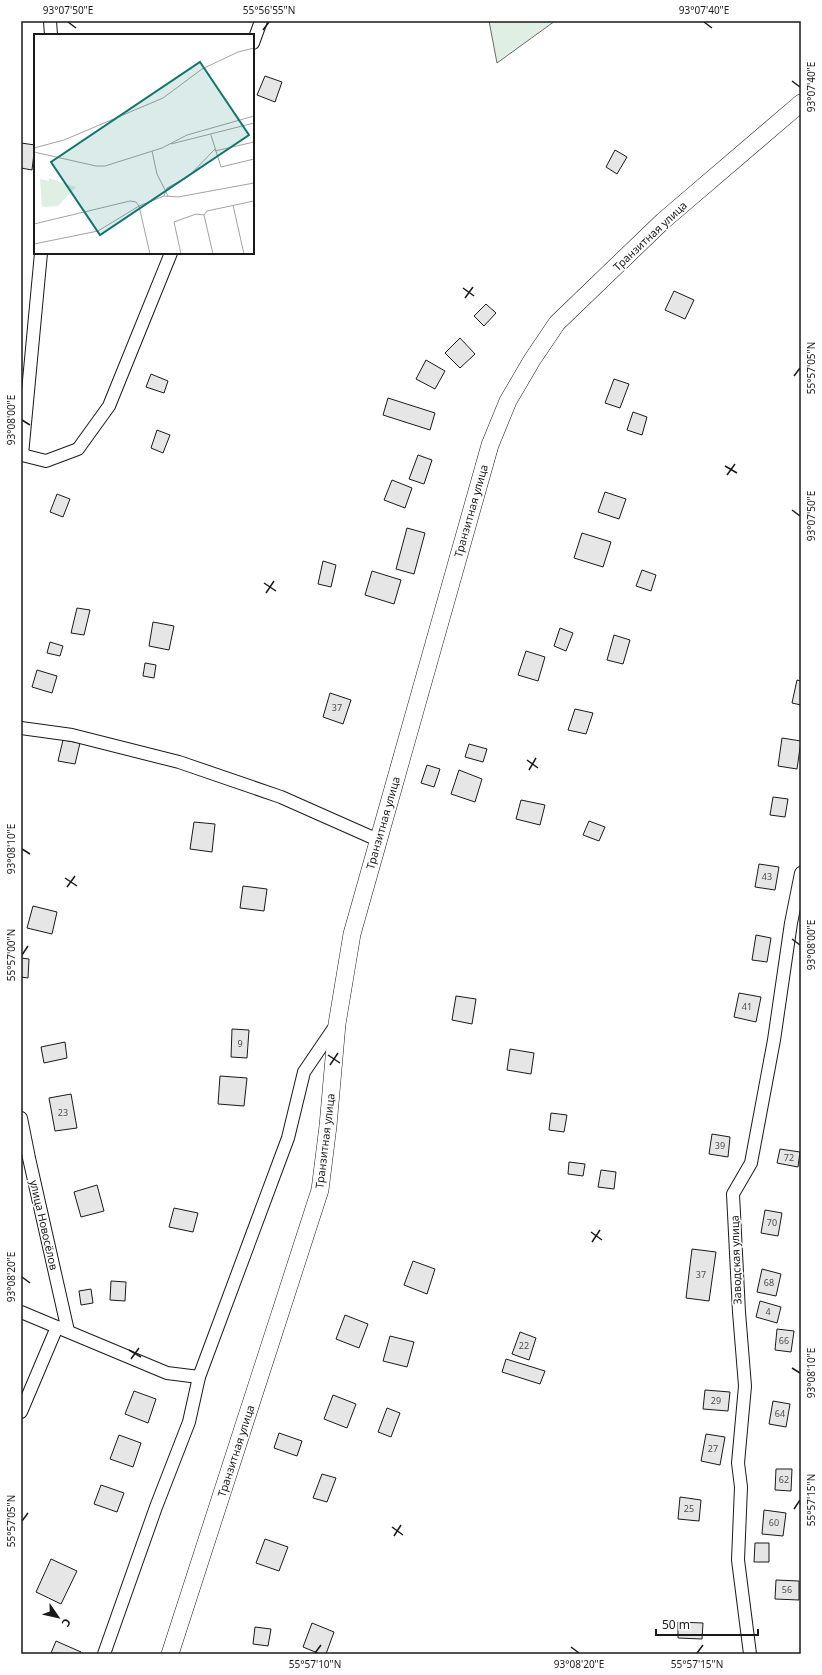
<svg xmlns="http://www.w3.org/2000/svg" width="822" height="1675" viewBox="0 0 822 1675" font-family="'Noto Sans',sans-serif">
  <style>
    .green { fill: #e0efe3; stroke: #6a6a6a }
    .building { fill: #e6e6e6; stroke: #1a1a1a }
    .lines { fill: none; stroke-linecap: round; stroke-linejoin: round }
    .street-casing { stroke: #1a1a1a; stroke-width: 14 }
    .secondary-casing { stroke: #1a1a1a; stroke-width: 18 }
    .street { stroke: #fff; stroke-width: 12 }
    .secondary { stroke: #fff; stroke-width: 17 }
    .ticks { fill: none; stroke: #1a1a1a; stroke-width: 1.5 }
    .labels { text-anchor: middle; stroke-width: 3; stroke-linejoin: round; paint-order: stroke }
    .number-label { font-size: 9px; fill: #4d4d4d }
    .street-label { font-size: 11px; fill: #1a1a1a; stroke: #fff }
    .inset-road { fill: none; stroke: #a3a3a3; stroke-width: 1 }
    .view { fill: #0f766e; fill-opacity: 0.15; stroke: #0f766e; stroke-width: 2 }
    .inset-edge { fill: none; stroke: #1a1a1a; stroke-width: 2 }
    .neatline { fill: none; stroke: #1a1a1a; stroke-width: 1.5 }
    .ticks-label { font-size: 10px; text-anchor: middle; fill: #1a1a1a }
  </style>
  <rect width="100%" height="100%" fill="#fff"/>
  <path class="green" d="M489,21h66l-58,42z"/>
  <g class="building">
    <path d="M265,76l17,6 -7,20 -18,-7z"/>
    <path d="M21,143l14,2 -3,25 -11,-2z"/>
    <path d="M615,150l12,7 -10,17 -11,-7z"/>
    <path d="M674,291l20,9 -9,19 -20,-9z"/>
    <path d="M486,304l10,9 -12,13 -10,-10z"/>
    <path d="M460,338l15,16 -15,14 -15,-15z"/>
    <path d="M426,360l19,11 -10,18 -19,-10z"/>
    <path d="M151,374l17,7 -4,12 -18,-6z"/>
    <path d="M614,379l15,5 -9,24 -15,-5z"/>
    <path d="M388,398l47,15 -5,17 -47,-15z"/>
    <path d="M633,412l14,5 -5,18 -15,-5z"/>
    <path d="M157,430l13,5 -7,18 -12,-5z"/>
    <path d="M418,455l14,5 -8,24 -15,-5z"/>
    <path d="M392,480l20,8 -7,20 -21,-8z"/>
    <path d="M605,492l21,7 -7,20 -21,-7z"/>
    <path d="M57,494l13,5 -7,18 -13,-5z"/>
    <path d="M407,528l18,5 -11,41 -18,-5z"/>
    <path d="M582,533l29,9 -8,25 -29,-9z"/>
    <path d="M323,561l13,4 -5,22 -13,-3z"/>
    <path d="M642,570l14,5 -5,16 -15,-5z"/>
    <path d="M372,571l29,9 -7,24 -29,-9z"/>
    <path d="M77,608l13,2 -6,25 -13,-2z"/>
    <path d="M153,622l21,4 -5,24 -20,-4z"/>
    <path d="M560,628l13,5 -7,18 -12,-5z"/>
    <path d="M614,635l16,5 -7,24 -16,-4z"/>
    <path d="M50,642l13,4 -3,10 -13,-3z"/>
    <path d="M526,651l19,6 -7,24 -20,-6z"/>
    <path d="M145,663l11,2 -2,13 -11,-2z"/>
    <path d="M37,670l20,6 -5,17 -20,-6z"/>
    <path d="M797,680l4,1v24l-9,-2z"/>
    <path d="M330,693l21,7 -8,24 -20,-7z"/>
    <path d="M575,709l18,4 -7,21 -18,-4z"/>
    <path d="M782,738l19,3 -4,28 -19,-3z"/>
    <path d="M63,740l17,3 -5,21 -17,-3z"/>
    <path d="M469,744l18,5 -4,13 -18,-5z"/>
    <path d="M427,765l13,4 -6,18 -13,-4z"/>
    <path d="M459,770l23,9 -7,23 -24,-8z"/>
    <path d="M773,797l15,2 -3,18 -15,-2z"/>
    <path d="M521,800l24,5 -5,20 -24,-6z"/>
    <path d="M589,821l16,6 -6,14 -16,-6z"/>
    <path d="M194,822l21,2 -3,28 -22,-3z"/>
    <path d="M759,864l20,3 -4,23 -20,-3z"/>
    <path d="M243,886l24,3 -3,22 -24,-3z"/>
    <path d="M33,906l24,6 -5,22 -25,-6z"/>
    <path d="M756,935l15,3 -4,24 -15,-2z"/>
    <path d="M21,958l8,1 -1,19 -7,-1z"/>
    <path d="M739,993l22,4 -5,25 -22,-5z"/>
    <path d="M456,996l20,3 -4,25 -20,-4z"/>
    <path d="M232,1029l17,1 -2,28 -16,-1z"/>
    <path d="M65,1042l2,16 -23,5 -3,-16z"/>
    <path d="M510,1049l24,4 -3,21 -24,-4z"/>
    <path d="M220,1076l27,2 -3,28 -26,-2z"/>
    <path d="M71,1094l6,34 -22,3 -6,-33z"/>
    <path d="M551,1113l16,2 -3,17 -15,-2z"/>
    <path d="M712,1134l18,3 -2,20 -19,-3z"/>
    <path d="M780,1149l20,3 -2,15 -21,-4z"/>
    <path d="M569,1162l16,2 -2,12 -15,-2z"/>
    <path d="M601,1170l15,2 -2,17 -16,-2z"/>
    <path d="M97,1185l7,26 -23,6 -7,-25z"/>
    <path d="M174,1208l24,5 -5,19 -24,-5z"/>
    <path d="M765,1210l17,3 -4,23 -17,-3z"/>
    <path d="M692,1249l24,3 -7,49 -23,-3z"/>
    <path d="M413,1261l22,8 -8,25 -23,-9z"/>
    <path d="M762,1269l19,5 -5,22 -19,-4z"/>
    <path d="M111,1281l15,1 -1,19 -15,-1z"/>
    <path d="M91,1289l2,14 -12,2 -2,-14z"/>
    <path d="M760,1301l21,6 -4,16 -21,-6z"/>
    <path d="M345,1315l23,9 -9,24 -23,-9z"/>
    <path d="M777,1329l17,2 -3,21 -16,-2z"/>
    <path d="M520,1332l16,6 -7,22 -17,-6z"/>
    <path d="M390,1336l24,6 -7,25 -24,-6z"/>
    <path d="M506,1359l39,12 -5,13 -38,-12z"/>
    <path d="M705,1390l25,2 -2,19 -25,-2z"/>
    <path d="M134,1391l22,8 -8,24 -23,-9z"/>
    <path d="M333,1395l23,9 -9,24 -23,-9z"/>
    <path d="M773,1401l17,3 -4,23 -17,-3z"/>
    <path d="M387,1408l13,5 -9,24 -13,-5z"/>
    <path d="M279,1433l23,8 -5,15 -23,-8z"/>
    <path d="M706,1434l19,3 -5,28 -19,-4z"/>
    <path d="M119,1435l22,8 -8,24 -23,-8z"/>
    <path d="M776,1469h16l-1,22 -16,-1z"/>
    <path d="M322,1474l14,4 -9,24 -14,-4z"/>
    <path d="M101,1485l23,8 -7,19 -23,-8z"/>
    <path d="M680,1497l21,3 -2,21 -21,-2z"/>
    <path d="M764,1510l22,3 -3,23 -21,-2z"/>
    <path d="M265,1539l23,8 -9,24 -23,-8z"/>
    <path d="M755,1543h14v19h-15z"/>
    <path d="M51,1559l26,12 -16,33 -25,-12z"/>
    <path d="M776,1580l23,1v19l-24,-1z"/>
    <path d="M678,1622l25,1 -1,16 -24,-1z"/>
    <path d="M312,1623l22,9 -8,22h-6l-17,-7z"/>
    <path d="M255,1627l16,2 -3,17 -15,-2z"/>
    <path d="M56,1641l25,11 -1,2 -29,-1z"/>
  </g>
  <g class="lines">
    <defs>
      <g id="street">
        <path d="M50,21l1,14"/>
        <path d="M253,43l8,-22"/>
        <path d="M41,253l-19,202 24,6 32,-12 31,-43 62,-153"/>
        <path d="M21,728l51,7 107,27 102,35 97,43"/>
        <path d="M21,1118l8,40 39,173"/>
        <path d="M21,1312l146,61 32,4"/>
        <path d="M21,1412l36,-85"/>
        <path d="M104,1654l52,-147 33,-85 10,-45 89,-239 16,-66 32,-47"/>
        <path d="M750,1654l-12,-94 3,-73 -3,-24 7,-77 -6,-74 -6,-118 18,-31 23,-123 17,-117 10,-50"/>
      </g>
      <path id="secondary" d="M170,1654l150,-464 8,-64 9,-102 15,-90 138,-489 18,-44 24,-41 25,-37 106,-102 138,-118"/>
    </defs>
    <use href="#street" class="street-casing"/>
    <use href="#secondary" class="secondary-casing"/>
    <use href="#street" class="street"/>
    <use href="#secondary" class="secondary"/>
  </g>
  <path class="ticks" d="M68,22l8,6M704,22l8,6M263,30l6,-8M792,81l8,6M463,288l11,8M465,298l8,-11M794,376l6,-8M22,420l8,5M725,466l12,7M727,475l8,-11M792,510l8,6M264,583l12,8M266,593l8,-12M527,760l11,8M529,770l7,-12M22,849l8,5M65,878l12,8M67,887l8,-11M792,939l8,6M22,955l6,-9M328,1055l12,8M330,1065l8,-12M591,1232l11,8M592,1242l8,-12M22,1277l8,6M129,1350l12,7M131,1359l8,-11M792,1368l8,5M794,1509l6,-9M22,1521l6,-8M392,1527l11,8M394,1536l7,-11M571,1647l8,6M315,1653l6,-8M697,1653l6,-8"/>
  <g class="labels">
    <g class="number-label">
      <text x="337" y="711">37</text>
      <text x="767" y="880">43</text>
      <text x="747" y="1010">41</text>
      <text x="240" y="1047">9</text>
      <text x="63" y="1116">23</text>
      <text x="720" y="1149">39</text>
      <text x="789" y="1161">72</text>
      <text x="772" y="1226">70</text>
      <text x="701" y="1278">37</text>
      <text x="769" y="1286">68</text>
      <text x="768" y="1315">4</text>
      <text x="784" y="1344">66</text>
      <text x="524" y="1349">22</text>
      <text x="716" y="1404">29</text>
      <text x="780" y="1417">64</text>
      <text x="713" y="1452">27</text>
      <text x="784" y="1483">62</text>
      <text x="689" y="1512">25</text>
      <text x="774" y="1526">60</text>
      <text x="787" y="1593">56</text>
    </g>
    <g class="street-label">
      <text transform="translate(650 236) rotate(-43)" y="4">Транзитная улица</text>
      <text transform="translate(471 511) rotate(-74)" y="4">Транзитная улица</text>
      <text transform="translate(383 823) rotate(-74)" y="4">Транзитная улица</text>
      <text transform="translate(325 1141) rotate(-83)" y="4">Транзитная улица</text>
      <text transform="translate(44 1225) rotate(77)" y="4">улица Новосёлов</text>
      <text transform="translate(736 1260) rotate(-92)" y="4">Заводская улица</text>
      <text transform="translate(236 1451) rotate(-72)" y="4">Транзитная улица</text>
    </g>
  </g>
  <g transform="translate(34 34)">
    <rect width="220" height="220" fill="#fff"/>
    <path d="M15,144l27,9 -18,19 -16,1 -2,-28 9,2z" fill="#e0efe3"/>
    <path class="inset-road" d="M177,101l10,32 33,-8M137,110l83,-21M0,114l30,-8 99,-42 39,-29 36,-17 16,-4M118,117l5,23 11,22M181,117l39,-9M0,118l62,14h9l57,-18 25,-13 67,-19M130,162l3,-8 22,-12 26,-27M199,171l11,49M170,181l3,-4 47,-10M170,181l9,39M0,190l96,-23 6,1 3,4 -41,25 -64,13M116,220l-11,-48 25,-10 14,1 76,-14M147,220l-7,-32 22,-8 8,1"/>
    <path class="view" d="M166,28l49,73 -149,100 -49,-73z"/>
    <rect width="220" height="220" class="inset-edge"/>
  </g>
  <rect width="822" height="1675" fill="none" stroke="#ffffff" stroke-width="44"/>
  <g transform="translate(58 1617) rotate(124)" stroke="#ffffff" stroke-width="3" paint-order="stroke">
  <path d="M0-3L7 15L0 10L-7 15Z" fill="#1a1a1a"/>
  <text y="-6" font-size="11" font-weight="bold" text-anchor="middle" fill="#1a1a1a">С</text>
  </g>
  <path d="M656 1629v6h102v-6" fill="none" stroke="#1a1a1a" stroke-width="2"/>
  <text x="662" y="1629" font-size="12" fill="#1a1a1a" stroke="#ffffff" stroke-width="3" paint-order="stroke">50 m</text>
  <rect x="22" y="22" width="778" height="1631" class="neatline"/>
  <g class="ticks-label">
    <text x="68" y="14">93°07'50"E</text>
    <text x="269" y="14">55°56'55"N</text>
    <text x="704" y="14">93°07'40"E</text>
    <text transform="translate(811 87) rotate(-90)" y="4">93°07'40"E</text>
    <text transform="translate(811 368) rotate(-90)" y="4">55°57'05"N</text>
    <text transform="translate(11 420) rotate(-90)" y="4">93°08'00"E</text>
    <text transform="translate(811 516) rotate(-90)" y="4">93°07'50"E</text>
    <text transform="translate(11 849) rotate(-90)" y="4">93°08'10"E</text>
    <text transform="translate(811 945) rotate(-90)" y="4">93°08'00"E</text>
    <text transform="translate(11 955) rotate(-90)" y="4">55°57'00"N</text>
    <text transform="translate(11 1277) rotate(-90)" y="4">93°08'20"E</text>
    <text transform="translate(811 1373) rotate(-90)" y="4">93°08'10"E</text>
    <text transform="translate(811 1500) rotate(-90)" y="4">55°57'15"N</text>
    <text transform="translate(11 1521) rotate(-90)" y="4">55°57'05"N</text>
    <text x="315" y="1668">55°57'10"N</text>
    <text x="579" y="1668">93°08'20"E</text>
    <text x="697" y="1668">55°57'15"N</text>
  </g>
</svg>
